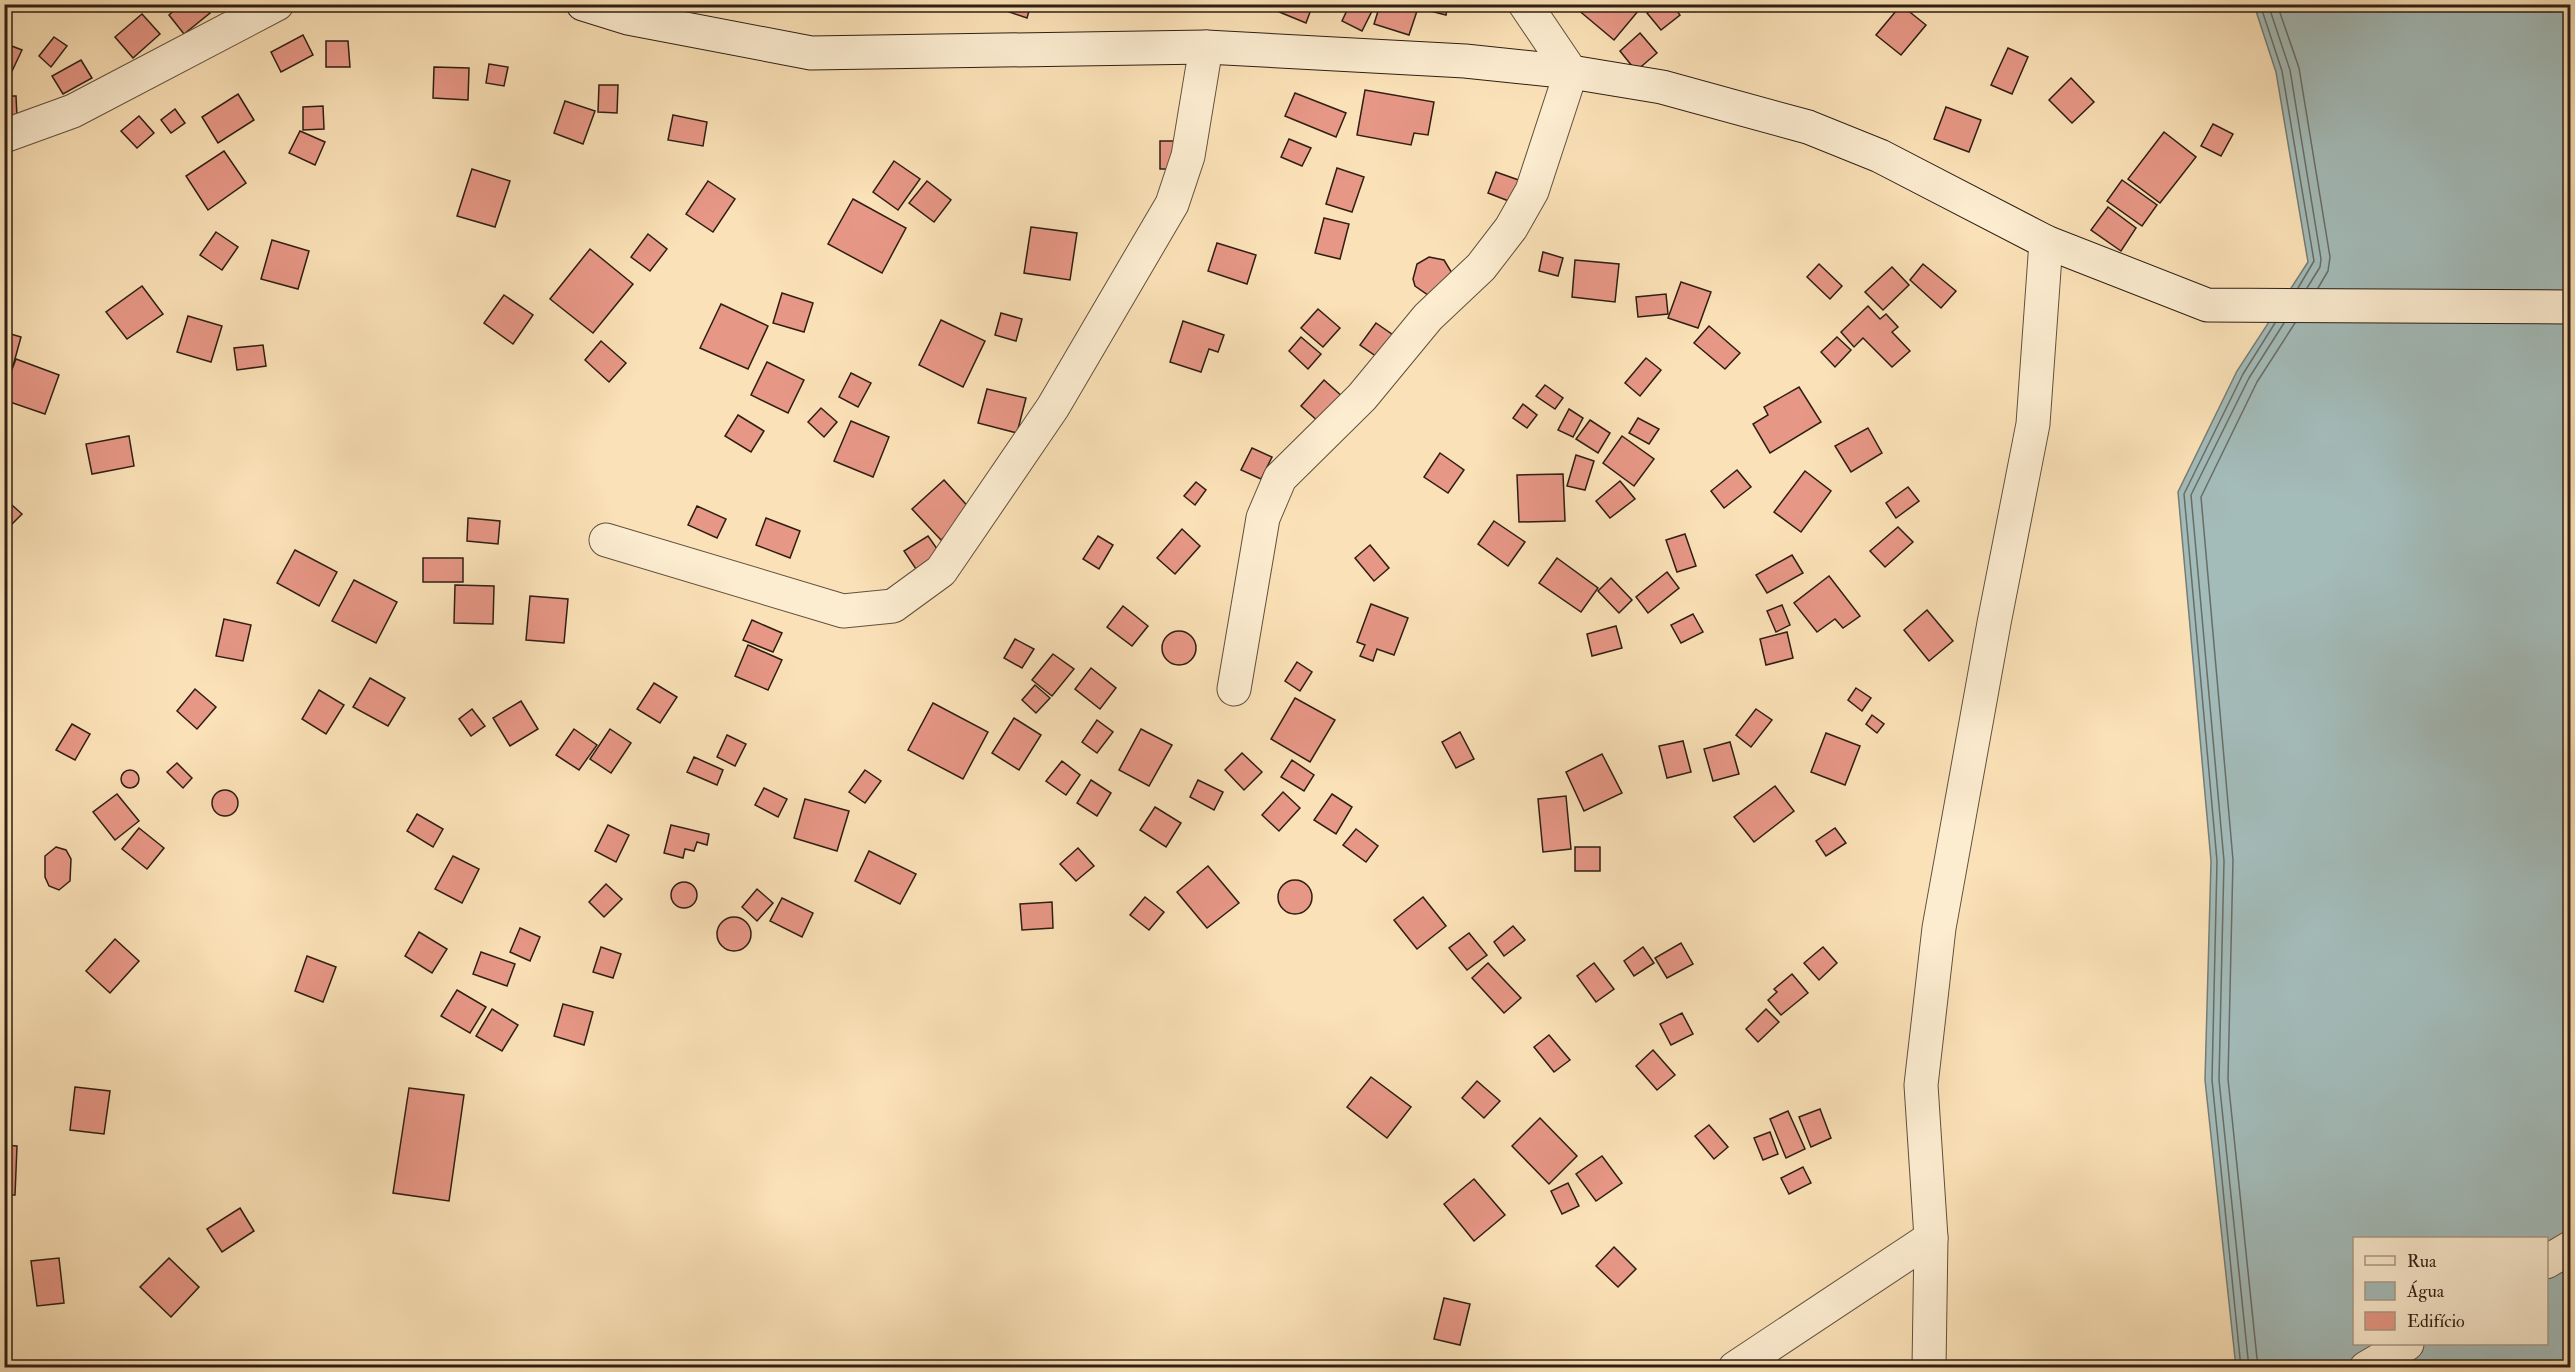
<svg xmlns="http://www.w3.org/2000/svg" width="2575" height="1372" viewBox="0 0 2575 1372" font-family="'IM FELL Double Pica',serif">
  <style>
    .water { fill: #a3bbb9; stroke: #747d77; stroke-width: 1.5; fill-rule: evenodd }
    .lines { fill: none; stroke-linecap: round; stroke-linejoin: round }
    .shore { stroke: #686d66; stroke-width: 1.5 }
    .building { fill: #e79786; stroke: #2e1f13; stroke-width: 1.5 }
    .street-casing { stroke: #61503c; stroke-width: 35 }
    .secondary-casing { stroke: #2e1f13; stroke-width: 35 }
    .street { stroke: #fcecd0; stroke-width: 33 }
    .secondary { stroke: #fcecd0; stroke-width: 33 }
  </style>
  <rect width="100%" height="100%" fill="#fbe1b7"/>
  <filter id="stains"><feTurbulence type="fractalNoise" baseFrequency=".00333" numOctaves="4"/><feColorMatrix values="0 0 0 0 .2 0 0 0 0 .09 0 0 0 0 .02 0 0 0 .5 -.17"/></filter>
  <radialGradient id="worn" r=".72"><stop offset=".6" stop-color="#630" stop-opacity="0"/><stop offset="1" stop-color="#630" stop-opacity=".3"/></radialGradient>
  <path class="water" d="M2254,5h316v1362h-334l-31,-287 6,-219 -33,-369 59,-121 71,-109 -32,-190zM2354,1238h192v106h-192z"/>
  <g class="lines">
    <g class="shore">
      <path d="M2260,4l22,67 32,190 -16,27"/>
      <path d="M2268,4l22,66 31,189 -1,8 -13,21"/>
      <path d="M2277,4l22,64 31,189 -2,14 -10,17"/>
      <path d="M2241,1368l-29,-288 5,-219 -33,-367 59,-120 32,-51"/>
      <path d="M2249,1368l-30,-288 5,-219 -33,-366 58,-117 35,-55"/>
      <path d="M2258,1368l-30,-289 5,-219 -32,-363 56,-115 38,-59"/>
    </g>
  </g>
  <g class="building">
    <path d="M181,4h23l6,9 -26,21 -15,-19z"/>
    <path d="M986,4h45l-4,14z"/>
    <path d="M1274,4h39l-7,19 -34,-14z"/>
    <path d="M1350,4h9l13,7 -10,20 -20,-10z"/>
    <path d="M1373,4l46,1 -10,30 -35,-11 5,-16z"/>
    <path d="M1427,4h21l-2,11 -20,-5z"/>
    <path d="M1581,4h63l-30,36 -37,-31z"/>
    <path d="M1658,4h14l8,11 -19,15 -14,-17z"/>
    <path d="M1901,5l25,20 -25,30 -25,-20z"/>
    <path d="M142,14l18,20 -27,24 -18,-21z"/>
    <path d="M1640,33l17,20 -21,18 -16,-20z"/>
    <path d="M303,35l10,20 -32,17 -10,-20z"/>
    <path d="M54,37l13,9 -16,21 -12,-11z"/>
    <path d="M326,41h22l2,26h-24z"/>
    <path d="M4,43l18,7 -18,38z"/>
    <path d="M2008,48l20,9 -16,37 -21,-9z"/>
    <path d="M81,60l11,18 -29,16 -11,-18z"/>
    <path d="M489,64l19,3 -4,19 -18,-3z"/>
    <path d="M434,67l35,1 -1,32 -35,-2z"/>
    <path d="M2071,78l23,24 -22,21 -23,-23z"/>
    <path d="M599,85h19l-1,28 -19,-1z"/>
    <path d="M1365,90l69,12 -6,33 -14,-2 -3,12 -54,-10z"/>
    <path d="M1295,93l51,20 -10,24 -51,-21z"/>
    <path d="M238,94l16,26 -36,23 -16,-26z"/>
    <path d="M4,96h12l1,21h-13z"/>
    <path d="M565,101l30,10 -12,33 -29,-11z"/>
    <path d="M323,106l1,23 -21,1v-23z"/>
    <path d="M1946,107l35,13 -12,32 -35,-13z"/>
    <path d="M175,109l10,14 -14,10 -10,-13z"/>
    <path d="M673,115l34,7 -4,24 -35,-6z"/>
    <path d="M139,116l15,17 -17,15 -16,-17z"/>
    <path d="M2213,124l20,10 -12,22 -20,-10z"/>
    <path d="M300,131l25,11 -10,23 -26,-12z"/>
    <path d="M2164,132l32,25 -36,46 -32,-24z"/>
    <path d="M1289,139l22,9 -9,18 -21,-9z"/>
    <rect x="1160" y="141" width="18" height="28"/>
    <path d="M224,151l22,32 -38,27 -22,-34z"/>
    <path d="M894,161l26,18 -22,31 -25,-18z"/>
    <path d="M1337,168l27,9 -12,35 -26,-8z"/>
    <path d="M472,169l38,12 -15,46 -38,-11z"/>
    <path d="M1496,172l31,11 -8,22 -31,-12z"/>
    <path d="M2122,180l35,25 -15,21 -35,-25z"/>
    <path d="M708,181l27,18 -22,33 -27,-18z"/>
    <path d="M927,181l24,19 -17,22 -25,-19z"/>
    <path d="M853,199l53,29 -24,45 -54,-29z"/>
    <path d="M2108,207l28,21 -15,23 -30,-21z"/>
    <path d="M1324,218l25,6 -9,35 -25,-6z"/>
    <path d="M1031,227l46,6 -7,47 -46,-7z"/>
    <path d="M216,232l22,15 -16,23 -22,-15z"/>
    <path d="M648,234l19,15 -17,22 -19,-14z"/>
    <path d="M272,240l37,11 -11,38 -37,-10z"/>
    <path d="M1217,243l39,12 -9,29 -39,-13z"/>
    <path d="M590,249l43,35 -40,49 -43,-34z"/>
    <path d="M1543,252l20,6 -5,18 -19,-5z"/>
    <path d="M1429,257l15,3 8,13 -24,22 -13,-9 -2,-7 4,-15z"/>
    <path d="M1575,260l44,4 -4,38 -43,-5z"/>
    <path d="M1819,264l23,22 -12,13 -23,-22z"/>
    <path d="M1923,264l33,27 -15,17 -31,-28z"/>
    <path d="M1892,267l17,18 -26,25 -18,-18z"/>
    <path d="M1681,282l30,10 -13,36 -30,-10z"/>
    <path d="M142,286l21,28 -36,25 -21,-27z"/>
    <path d="M782,293l31,10 -9,29 -31,-9z"/>
    <path d="M1666,294l2,20 -30,3 -2,-20z"/>
    <path d="M504,295l29,20 -20,29 -29,-21z"/>
    <path d="M721,304l47,22 -20,43 -48,-21z"/>
    <path d="M1868,306l12,13 6,-5 12,13 -6,5 18,19 -18,16 -29,-29 -9,9 -13,-15z"/>
    <path d="M1318,309l22,19 -17,19 -22,-19z"/>
    <path d="M1001,313l21,6 -6,22 -21,-6z"/>
    <path d="M188,316l34,10 -11,36 -34,-10z"/>
    <path d="M941,320l44,21 -22,46 -44,-22z"/>
    <path d="M1183,321l41,14 -6,17 -9,-3 -8,23 -31,-10z"/>
    <path d="M1376,323l20,14 -16,22 -20,-14z"/>
    <path d="M1709,326l31,27 -15,16 -31,-26z"/>
    <path d="M4,332l17,5 -8,29 -9,-2z"/>
    <path d="M1301,337l20,17 -13,15 -19,-18z"/>
    <path d="M1837,337l14,13 -16,17 -14,-15z"/>
    <path d="M601,341l25,22 -17,19 -24,-22z"/>
    <path d="M263,345l3,21 -29,4 -3,-22z"/>
    <path d="M1646,358l15,12 -21,26 -15,-13z"/>
    <path d="M16,359l43,16 -14,39 -41,-14v-10z"/>
    <path d="M767,362l37,18 -16,33 -37,-18z"/>
    <path d="M851,373l20,10 -13,24 -19,-10z"/>
    <path d="M1324,380l20,18 -24,25 -19,-17z"/>
    <path d="M1545,385l18,13 -8,11 -19,-13z"/>
    <path d="M1799,387l22,35 -51,31 -17,-29 15,-9 -4,-8z"/>
    <path d="M987,389l39,9 -9,35 -39,-10z"/>
    <path d="M1523,404l14,11 -10,13 -14,-10z"/>
    <path d="M821,408l16,14 -13,15 -16,-15z"/>
    <path d="M1569,409l14,9 -10,19 -15,-7z"/>
    <path d="M738,415l26,16 -13,21 -26,-16z"/>
    <path d="M1638,418l21,11 -10,15 -20,-11z"/>
    <path d="M1590,420l20,13 -12,20 -22,-14z"/>
    <path d="M851,421l38,16 -16,40 -39,-16z"/>
    <path d="M1868,428l14,25 -31,19 -16,-26z"/>
    <path d="M129,436l5,30 -42,8 -6,-30z"/>
    <path d="M1622,436l32,23 -20,27 -31,-23z"/>
    <path d="M1252,448l20,9 -11,22 -20,-9z"/>
    <path d="M1440,453l24,17 -16,23 -24,-16z"/>
    <path d="M1576,455l18,6 -9,29 -18,-4z"/>
    <path d="M1737,470l14,17 -27,21 -13,-17z"/>
    <path d="M1805,471l26,20 -30,41 -27,-20z"/>
    <path d="M1563,474l2,47 -46,1 -2,-47z"/>
    <path d="M944,480l29,32 -32,28 -29,-31z"/>
    <path d="M1620,481l15,18 -25,19 -14,-17z"/>
    <path d="M1196,482l10,8 -11,15 -11,-9z"/>
    <path d="M1908,487l11,14 -23,17 -10,-15z"/>
    <path d="M4,498l18,16 -18,18z"/>
    <path d="M697,506l29,13 -9,19 -29,-13z"/>
    <path d="M468,518l32,3 -2,23 -31,-3z"/>
    <path d="M766,518l34,13 -10,27 -34,-13z"/>
    <path d="M1494,521l31,21 -17,24 -30,-22z"/>
    <path d="M1898,527l15,15 -28,25 -15,-16z"/>
    <path d="M1182,529l18,17 -25,28 -18,-16z"/>
    <path d="M1685,534l11,32 -19,6 -11,-32z"/>
    <path d="M928,536l12,17 -24,16 -12,-18z"/>
    <path d="M1098,536l15,9 -14,24 -16,-10z"/>
    <path d="M1370,545l19,23 -15,13 -19,-23z"/>
    <path d="M295,550l42,22 -18,34 -42,-23z"/>
    <path d="M1792,555l11,18 -36,20 -11,-18z"/>
    <rect x="423" y="558" width="40" height="24"/>
    <path d="M1557,558l41,30 -17,24 -42,-29z"/>
    <path d="M1667,572l12,16 -31,25 -12,-16z"/>
    <path d="M1829,576l31,40 -17,12 -8,-9 -18,13 -23,-29z"/>
    <path d="M1611,578l21,22 -13,13 -21,-22z"/>
    <path d="M354,580l43,22 -21,41 -44,-22z"/>
    <path d="M455,585l39,1 -1,38 -39,-1z"/>
    <path d="M530,596l38,3 -4,44 -38,-3z"/>
    <path d="M1371,604l37,14 -14,37 -17,-6 -4,12 -13,-5 5,-11 -8,-3z"/>
    <path d="M1782,605l8,20 -14,7 -9,-21z"/>
    <path d="M1123,606l25,20 -16,20 -25,-19z"/>
    <path d="M1927,610l26,31 -24,20 -25,-31z"/>
    <path d="M1693,614l10,18 -22,11 -10,-18z"/>
    <path d="M224,619l27,6 -8,36 -27,-5z"/>
    <path d="M752,620l30,13 -9,19 -30,-12z"/>
    <path d="M1616,626l6,22 -30,8 -5,-22z"/>
    <circle cx="1179" cy="648" r="17"/>
    <path d="M1787,632l6,26 -27,7 -6,-26z"/>
    <path d="M1015,639l19,10 -12,19 -18,-10z"/>
    <path d="M748,645l34,15 -14,30 -33,-14z"/>
    <path d="M1053,654l21,15 -22,27 -20,-16z"/>
    <path d="M1297,662l15,10 -12,19 -15,-10z"/>
    <path d="M1091,668l25,20 -16,21 -25,-20z"/>
    <path d="M370,678l35,20 -17,28 -35,-19z"/>
    <path d="M654,683l23,14 -17,26 -23,-14z"/>
    <path d="M1035,685l15,13 -14,15 -14,-13z"/>
    <path d="M1856,688l15,10 -9,13 -14,-11z"/>
    <path d="M195,689l21,18 -19,22 -20,-18z"/>
    <path d="M319,690l25,15 -18,29 -24,-15z"/>
    <path d="M1295,698l40,22 -25,42 -39,-23z"/>
    <path d="M521,701l17,28 -28,17 -17,-28z"/>
    <path d="M933,703l55,29 -25,47 -55,-29z"/>
    <path d="M472,709l13,17 -14,10 -12,-17z"/>
    <path d="M1756,709l16,11 -21,27 -15,-12z"/>
    <path d="M1872,715l12,9 -7,9 -11,-9z"/>
    <path d="M1014,718l27,17 -22,35 -27,-17z"/>
    <path d="M1097,720l16,12 -16,21 -15,-11z"/>
    <path d="M72,724l18,10 -15,26 -19,-10z"/>
    <path d="M574,729l23,16 -18,25 -23,-15z"/>
    <path d="M610,729l21,14 -20,30 -21,-14z"/>
    <path d="M1141,729l31,16 -23,41 -30,-16z"/>
    <path d="M1460,732l14,27 -18,9 -14,-26z"/>
    <path d="M1826,733l34,13 -15,39 -34,-13z"/>
    <path d="M727,735l19,9 -11,22 -18,-9z"/>
    <path d="M1683,741l8,31 -24,6 -8,-32z"/>
    <path d="M1730,742l9,32 -26,7 -9,-32z"/>
    <path d="M1242,753l20,19 -18,18 -19,-20z"/>
    <path d="M1602,754l20,39 -38,18 -18,-39z"/>
    <path d="M694,757l29,13 -6,15 -30,-13z"/>
    <path d="M1292,760l22,15 -10,16 -23,-14z"/>
    <path d="M1062,761l18,14 -14,20 -20,-14z"/>
    <path d="M177,763l15,15 -9,10 -16,-16z"/>
    <circle cx="130" cy="779" r="9"/>
    <path d="M865,770l16,11 -16,22 -16,-11z"/>
    <path d="M1091,780l20,13 -14,23 -20,-13z"/>
    <path d="M1198,780l25,12 -9,18 -24,-13z"/>
    <path d="M1775,786l19,25 -40,31 -20,-25z"/>
    <path d="M764,788l23,11 -9,18 -23,-12z"/>
    <circle cx="225" cy="803" r="13"/>
    <path d="M1283,792l17,16 -21,23 -17,-16z"/>
    <path d="M117,794l22,27 -24,19 -22,-28z"/>
    <path d="M1332,794l20,13 -16,27 -22,-14z"/>
    <path d="M1566,796l5,53 -28,3 -5,-53z"/>
    <path d="M805,799l44,12 -12,40 -43,-13z"/>
    <path d="M1155,807l26,16 -15,24 -26,-17z"/>
    <path d="M417,814l26,15 -10,18 -26,-16z"/>
    <path d="M608,825l21,10 -13,27 -21,-11z"/>
    <path d="M671,825l38,9 -2,11 -10,-3 -3,9 -9,-2 -2,9 -19,-5z"/>
    <path d="M139,828l25,20 -17,21 -25,-20z"/>
    <path d="M1835,828l11,15 -20,13 -10,-15z"/>
    <path d="M1356,829l22,17 -12,16 -23,-17z"/>
    <path d="M56,847l10,3 5,9 -1,22 -11,9 -10,-4 -4,-9v-21z"/>
    <rect x="1575" y="847" width="25" height="24"/>
    <path d="M1078,848l16,18 -18,15 -16,-17z"/>
    <path d="M869,851l47,23 -16,30 -45,-23z"/>
    <path d="M453,856l26,13 -17,34 -27,-14z"/>
    <path d="M1208,866l31,37 -32,25 -30,-36z"/>
    <circle cx="1295" cy="897" r="17"/>
    <circle cx="684" cy="895" r="13"/>
    <path d="M606,884l16,15 -18,18 -15,-15z"/>
    <path d="M757,889l16,14 -16,18 -15,-14z"/>
    <path d="M1145,897l19,15 -15,18 -19,-15z"/>
    <path d="M1423,897l23,29 -29,23 -23,-29z"/>
    <path d="M782,898l31,15 -11,24 -32,-16z"/>
    <path d="M1052,902l1,26 -31,2 -2,-26z"/>
    <circle cx="734" cy="934" r="17"/>
    <path d="M1513,926l12,14 -21,16 -10,-14z"/>
    <path d="M520,928l20,9 -10,24 -20,-9z"/>
    <path d="M419,932l28,17 -15,24 -27,-17z"/>
    <path d="M1469,933l18,22 -20,15 -18,-22z"/>
    <path d="M115,939l24,22 -29,32 -24,-22z"/>
    <path d="M1681,943l12,21 -26,14 -12,-20z"/>
    <path d="M601,947l20,7 -8,24 -20,-6z"/>
    <path d="M1643,947l11,16 -20,13 -10,-15z"/>
    <path d="M1823,947l14,16 -18,17 -15,-17z"/>
    <path d="M481,952l34,12 -8,22 -34,-12z"/>
    <path d="M307,956l29,11 -13,35 -28,-11z"/>
    <path d="M1488,963l33,35 -17,15 -32,-35z"/>
    <path d="M1594,963l20,26 -18,13 -19,-26z"/>
    <path d="M1792,974l16,19 -27,22 -13,-15 9,-8 -3,-3z"/>
    <path d="M457,990l29,17 -16,26 -29,-17z"/>
    <path d="M563,1004l30,8 -9,33 -30,-9z"/>
    <path d="M492,1009l26,16 -16,26 -26,-15z"/>
    <path d="M1766,1009l13,13 -21,20 -12,-13z"/>
    <path d="M1682,1013l11,21 -22,11 -11,-21z"/>
    <path d="M1549,1035l21,25 -16,12 -20,-25z"/>
    <path d="M1653,1050l22,25 -18,15 -21,-24z"/>
    <path d="M1371,1077l40,30 -24,31 -40,-31z"/>
    <path d="M1477,1081l23,20 -16,17 -22,-20z"/>
    <path d="M75,1087l35,4 -6,43 -34,-4z"/>
    <path d="M409,1088l55,7 -15,106 -56,-8z"/>
    <path d="M1820,1109l11,29 -20,9 -12,-30z"/>
    <path d="M1788,1111l17,38 -19,9 -16,-39z"/>
    <path d="M1540,1118l37,38 -28,28 -37,-38z"/>
    <path d="M1709,1125l19,22 -14,12 -19,-23z"/>
    <path d="M1770,1132l8,22 -15,6 -9,-22z"/>
    <path d="M4,1145l13,1 -2,49h-11z"/>
    <path d="M1602,1156l20,27 -26,18 -20,-27z"/>
    <path d="M1803,1167l8,16 -22,11 -8,-16z"/>
    <path d="M1474,1179l31,36 -31,26 -30,-37z"/>
    <path d="M1568,1183l11,23 -17,8 -11,-23z"/>
    <path d="M240,1208l14,23 -32,21 -15,-23z"/>
    <path d="M1614,1247l22,22 -18,18 -22,-21z"/>
    <path d="M59,1258l5,45 -27,3 -6,-45z"/>
    <path d="M169,1258l30,29 -28,30 -31,-30z"/>
    <path d="M1444,1298l26,6 -10,41 -26,-6z"/>
  </g>
  <g class="lines">
    <defs>
      <g id="street">
        <path d="M4,136l69,-25 204,-107"/>
        <path d="M606,540l237,71 50,-5 48,-35 112,-164 119,-203 16,-48 18,-109"/>
        <path d="M1234,689l29,-171 17,-40 82,-81 66,-80 53,-50 30,-39 21,-37 39,-119 -46,-68"/>
        <path d="M2546,1262l24,-14"/>
        <path d="M1735,1368l196,-130"/>
        <path d="M1929,1368l2,-130 -10,-153 18,-157 55,-305 39,-199 13,-182"/>
        <path d="M2366,1368l41,-24"/>
      </g>
      <path id="secondary" d="M583,4l45,14 183,35 395,-6 259,14 106,11 91,15 146,40 72,29 166,86 161,63 363,2"/>
    </defs>
    <use href="#street" class="street-casing"/>
    <use href="#secondary" class="secondary-casing"/>
    <use href="#street" class="street"/>
    <use href="#secondary" class="secondary"/>
  </g>
  <rect width="2575" height="1372" fill="none" stroke="#fbe1b7" stroke-width="24"/>
  <rect x="6" y="6" width="2563" height="1360" fill="none" stroke="#2e1f13" stroke-width="3"/>
  <rect x="12" y="12" width="2551" height="1348" fill="none" stroke="#2e1f13" stroke-width="1.5"/>
  <rect x="2353" y="1237" width="195" height="108" fill="#fcecd0" stroke="#aa9a84" stroke-width="1.5"/>
  <rect x="2365" y="1256" width="30" height="9" fill="#fcecd0" stroke="#aa9a84" stroke-width="1.5"/>
  <text x="2407" y="1267" font-size="18" fill="#2e1f13">Rua</text>
  <rect x="2365" y="1282" width="30" height="18" fill="#a3bbb9" stroke="#aa9a84" stroke-width="1.5"/>
  <text x="2407" y="1297" font-size="18" fill="#2e1f13">Água</text>
  <rect x="2365" y="1312" width="30" height="18" fill="#e79786" stroke="#aa9a84" stroke-width="1.5"/>
  <text x="2407" y="1327" font-size="18" fill="#2e1f13">Edifício</text>
  <rect width="100%" height="100%" filter="url(#stains)"/>
  <rect width="100%" height="100%" fill="url(#worn)"/>
</svg>
